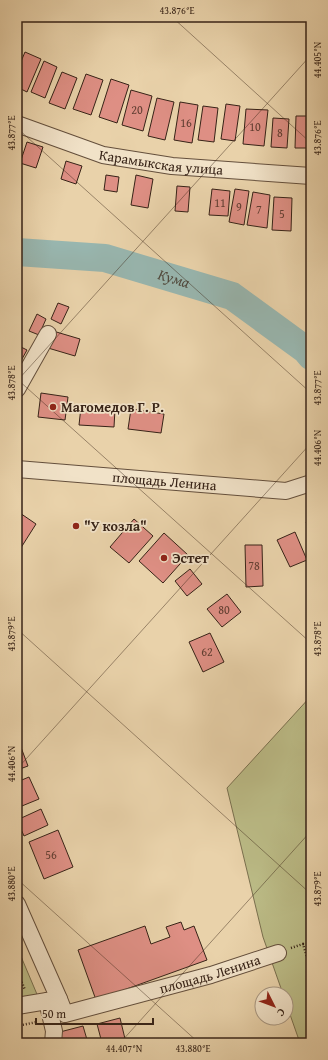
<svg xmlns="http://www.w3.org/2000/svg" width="328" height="1060" viewBox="0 0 328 1060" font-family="'Gentium Book Plus',serif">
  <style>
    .green { fill: #bbbb86; stroke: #796f4e }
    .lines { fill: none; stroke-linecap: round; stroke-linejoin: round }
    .river { stroke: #98b6af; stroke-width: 28 }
    .building { fill: #de8f84; stroke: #372317 }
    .minor-casing { stroke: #644f3c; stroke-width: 18 }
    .path { stroke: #372317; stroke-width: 2.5; stroke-dasharray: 1 2; stroke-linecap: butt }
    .minor { stroke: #f1e2c8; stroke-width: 16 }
    .ticks { fill: none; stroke: #372317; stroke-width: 1; stroke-opacity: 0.45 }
    .poi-dot { fill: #8f2418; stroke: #f1e2c8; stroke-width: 1.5 }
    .labels { text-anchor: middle; stroke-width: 3.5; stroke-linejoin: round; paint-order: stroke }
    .number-label { font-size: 12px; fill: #613e32 }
    .street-label { font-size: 14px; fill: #372317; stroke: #f1e2c8 }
    .poi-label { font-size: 14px; font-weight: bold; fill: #372317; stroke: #f1e2c8; text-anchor: start }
    .water-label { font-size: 15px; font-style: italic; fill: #4f483d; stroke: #f1e2c8 }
    .neatline { fill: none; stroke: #372317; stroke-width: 1.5 }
    .ticks-label { font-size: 10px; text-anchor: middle; fill: #372317 }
  </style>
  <rect width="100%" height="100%" fill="#e9d2aa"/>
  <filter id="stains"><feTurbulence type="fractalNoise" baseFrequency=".005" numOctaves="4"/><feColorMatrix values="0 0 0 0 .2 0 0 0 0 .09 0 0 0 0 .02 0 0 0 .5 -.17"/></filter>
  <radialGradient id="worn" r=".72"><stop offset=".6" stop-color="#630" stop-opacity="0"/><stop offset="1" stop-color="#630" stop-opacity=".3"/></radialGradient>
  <g class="green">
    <path d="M311,696v347h-11l-14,-40v-9h-3l-20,-57 -36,-149z"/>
    <path d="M17,947l22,52 -22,4z"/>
  </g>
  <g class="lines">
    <path class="river" id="s1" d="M17,252l88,6 127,38 74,54 5,6"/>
  </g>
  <g class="building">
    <path d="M307,37h4v24h-3z"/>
    <path d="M25,52l16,7 -14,33 -10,-5v-16z"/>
    <path d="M44,61l13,6 -12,31 -14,-6z"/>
    <path d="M62,72l15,6 -12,31 -16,-6z"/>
    <path d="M86,74l17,6 -12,35 -18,-6z"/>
    <path d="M111,79l18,6 -12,38 -18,-6z"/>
    <path d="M131,90l21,6 -9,35 -21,-6z"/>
    <path d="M157,98l17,4 -9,38 -17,-4z"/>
    <path d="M180,102l18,3 -6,38 -18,-3z"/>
    <path d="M226,104l14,2 -5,35 -14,-2z"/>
    <path d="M203,106l15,2 -4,34 -16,-2z"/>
    <path d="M246,109l22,1 -4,36 -21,-2z"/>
    <path d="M296,116h15v32h-16z"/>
    <path d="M273,118l16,1 -2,29 -16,-1z"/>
    <path d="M27,142l16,5 -7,21 -16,-5z"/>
    <path d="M66,161l16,5 -6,18 -15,-5z"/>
    <path d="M106,175l13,2 -2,15 -13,-2z"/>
    <path d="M136,175l17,4 -5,29 -17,-3z"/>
    <path d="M177,186l13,1 -2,25 -13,-1z"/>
    <path d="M212,189l18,2 -2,25 -19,-1z"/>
    <path d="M235,189l14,2 -5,34 -15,-3z"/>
    <path d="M253,192l17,3 -3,33 -20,-3z"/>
    <path d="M274,197l18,1 -1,33 -19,-1z"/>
    <path d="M307,198h4v30h-3z"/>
    <path d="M58,303l11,4 -8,17 -10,-5z"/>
    <path d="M37,314l9,5 -7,16 -10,-4z"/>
    <path d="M53,331l27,8 -5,17 -27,-8z"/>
    <path d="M17,345l10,5 -10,18z"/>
    <path d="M41,393l27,4 -3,23 -27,-3z"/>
    <path d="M81,407l34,2 -1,18 -35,-2z"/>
    <path d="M131,409l33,5 -3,19 -33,-4z"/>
    <path d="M17,511l19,13 -19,30z"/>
    <path d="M311,518v12l-5,-8z"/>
    <path d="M134,519l19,17 -24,27 -19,-16z"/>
    <path d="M295,532l12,28 -17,7 -13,-27z"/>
    <path d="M164,533l24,22 -25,28 -24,-22z"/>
    <path d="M245,545h17l1,41 -17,1z"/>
    <path d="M190,569l12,15 -15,12 -12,-15z"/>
    <path d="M227,594l14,18 -19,15 -15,-18z"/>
    <path d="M210,633l14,29 -21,10 -14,-30z"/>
    <path d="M19,742l9,24 -11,4v-27z"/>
    <path d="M29,777l10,22 -22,9v-26z"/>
    <path d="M41,809l7,16 -24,11 -7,-16z"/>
    <path d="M58,830l15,37 -29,12 -15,-37z"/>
    <path d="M181,922l3,8 10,-4 13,34 -111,40 -18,-50 67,-24 6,18 19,-7 -4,-10z"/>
    <path d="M120,1018l6,25h-24l-5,-19z"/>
    <path d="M83,1026l5,17h-29l-3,-10z"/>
  </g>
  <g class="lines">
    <defs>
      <g id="minor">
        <path id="s2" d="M17,124l86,31 69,11 139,10"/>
        <path d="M17,389l31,-55"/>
        <path id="s3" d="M17,469l269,22 25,-8"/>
        <path d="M17,904l42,95"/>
        <path d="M47,1001l7,30 -1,12"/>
        <path id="s4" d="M17,1006l42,-7 6,15 146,-39 67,-22"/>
      </g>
    </defs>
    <use href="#minor" class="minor-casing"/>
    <g class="path">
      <path d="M303,944l8,-1"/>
      <path d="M291,948l12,-4 8,26"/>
      <path d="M17,971l8,19"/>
      <path d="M17,1026l20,-4"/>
    </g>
    <use href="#minor" class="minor"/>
  </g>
  <path class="ticks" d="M172,17l139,126M17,128l294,265M17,379l294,264M17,381l294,-326M17,629l294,265M17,769l294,-326M17,879l182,164M120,1043l191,-212"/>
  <g class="poi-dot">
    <circle cx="53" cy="407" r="4"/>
    <circle cx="76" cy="526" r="4"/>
    <circle cx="164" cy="558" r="4"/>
  </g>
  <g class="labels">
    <g class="number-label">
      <text x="137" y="114">20</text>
      <text x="186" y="127">16</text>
      <text x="255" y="131">10</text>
      <text x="280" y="137">8</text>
      <text x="220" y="207">11</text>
      <text x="239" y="211">9</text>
      <text x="259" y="214">7</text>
      <text x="282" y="218">5</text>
      <text x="254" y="570">78</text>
      <text x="224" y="614">80</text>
      <text x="207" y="656">62</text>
      <text x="51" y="859">56</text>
    </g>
    <g class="street-label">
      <text dy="5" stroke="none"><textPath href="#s2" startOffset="150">Карамыкская улица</textPath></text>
      <text dy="5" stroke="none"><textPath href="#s3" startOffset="148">площадь Ленина</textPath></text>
      <text dy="5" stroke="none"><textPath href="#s4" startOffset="209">площадь Ленина</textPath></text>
    </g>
    <g class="poi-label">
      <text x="61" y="412">Магомедов Г. Р.</text>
      <text x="84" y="531">"У козла"</text>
      <text x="172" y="563">Эстет</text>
    </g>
    <g class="water-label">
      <text dy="5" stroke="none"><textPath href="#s1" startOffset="160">Кума</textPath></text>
    </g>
  </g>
  <rect width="328" height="1060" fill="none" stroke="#e9d2aa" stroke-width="44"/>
  <g transform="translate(274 1006) rotate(132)"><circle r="19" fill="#f1e2c8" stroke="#a79681"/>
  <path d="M0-3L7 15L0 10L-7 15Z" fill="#8f2418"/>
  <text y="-6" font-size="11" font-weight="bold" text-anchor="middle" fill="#372317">С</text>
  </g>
  <path d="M36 1018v6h117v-6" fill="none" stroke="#372317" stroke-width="2"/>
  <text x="42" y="1018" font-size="12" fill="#372317" stroke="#f1e2c8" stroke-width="3" paint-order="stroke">50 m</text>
  <rect x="22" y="22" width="284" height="1016" class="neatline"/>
  <g class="ticks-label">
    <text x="177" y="14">43.876°E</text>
    <text transform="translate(317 60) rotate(-90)" y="4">44.405°N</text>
    <text transform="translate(11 133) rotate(-90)" y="4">43.877°E</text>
    <text transform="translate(317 138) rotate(-90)" y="4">43.876°E</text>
    <text transform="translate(11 383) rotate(-90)" y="4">43.878°E</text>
    <text transform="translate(317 388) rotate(-90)" y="4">43.877°E</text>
    <text transform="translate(317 448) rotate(-90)" y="4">44.406°N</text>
    <text transform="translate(11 634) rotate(-90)" y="4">43.879°E</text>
    <text transform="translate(317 639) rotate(-90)" y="4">43.878°E</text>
    <text transform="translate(11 764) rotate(-90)" y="4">44.406°N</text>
    <text transform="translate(11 884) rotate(-90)" y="4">43.880°E</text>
    <text transform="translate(317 889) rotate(-90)" y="4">43.879°E</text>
    <text x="124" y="1052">44.407°N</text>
    <text x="193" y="1052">43.880°E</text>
  </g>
  <rect width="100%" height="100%" filter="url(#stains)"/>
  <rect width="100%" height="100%" fill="url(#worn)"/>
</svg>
